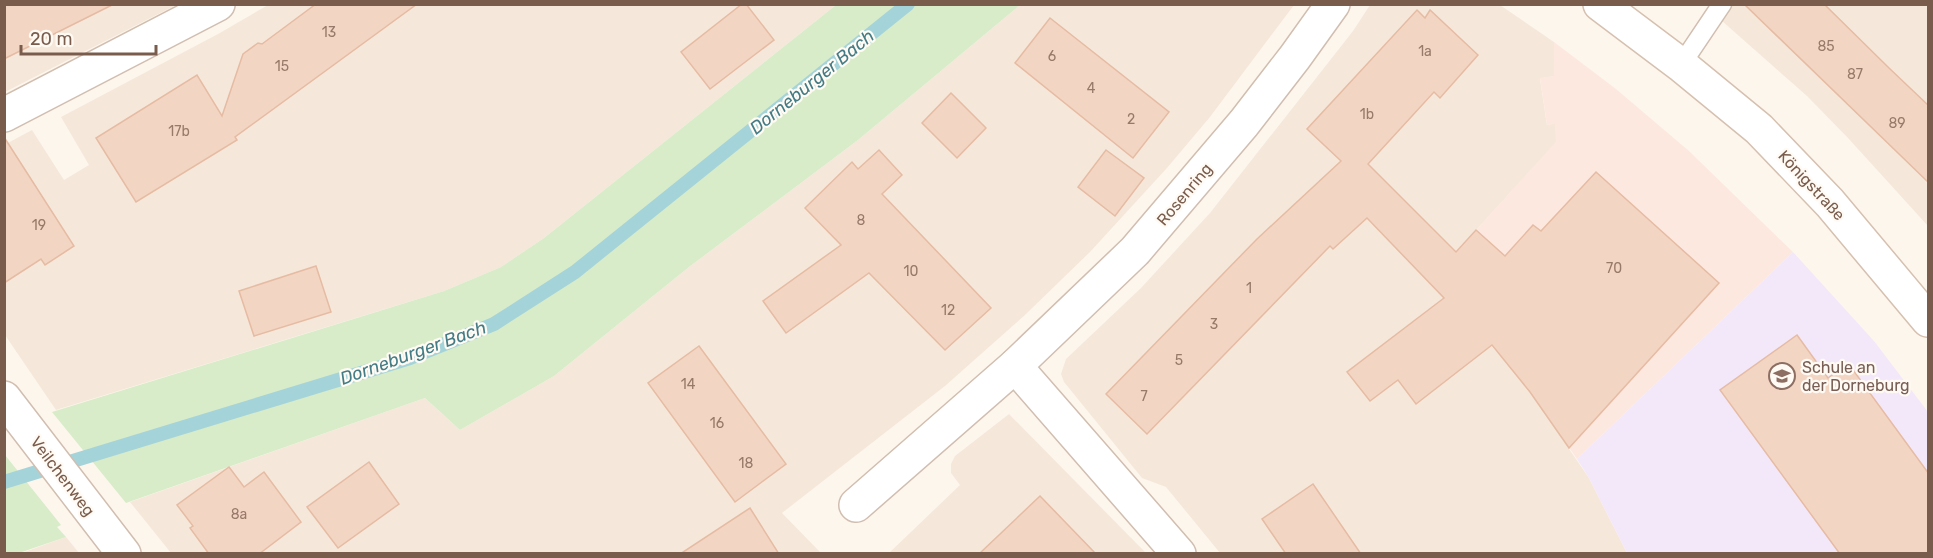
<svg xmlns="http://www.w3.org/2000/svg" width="1933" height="558" viewBox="0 0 1933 558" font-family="Rubik,sans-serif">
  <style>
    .residential { fill: #f5e8da }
    .commercial { fill: #fde8e0 }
    .education { fill: #f3e8fa }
    .green { fill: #d8ecc9 }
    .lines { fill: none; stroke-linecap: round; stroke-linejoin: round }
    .stream { stroke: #a5d3da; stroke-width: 14 }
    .building { fill: #f3d5c3; stroke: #e6bba3; stroke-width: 1.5 }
    .lane-casing { stroke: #d1beb0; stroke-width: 21 }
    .street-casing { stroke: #d1beb0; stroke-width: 36 }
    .secondary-casing { stroke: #d6c0b0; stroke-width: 36 }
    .lane { stroke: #fff; stroke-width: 18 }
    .street { stroke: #fff; stroke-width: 33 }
    .secondary { stroke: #fff; stroke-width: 33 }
    .labels { text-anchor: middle; stroke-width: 4.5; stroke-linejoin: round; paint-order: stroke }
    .number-label { font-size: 14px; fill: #987a6a }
    .street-label { font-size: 16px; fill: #7a5c4d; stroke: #fffaf3 }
    .education-label { font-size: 16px; fill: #785e54; stroke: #fffaf3; text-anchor: start }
    .water-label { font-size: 18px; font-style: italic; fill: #437c86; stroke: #fffaf3 }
  </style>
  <rect width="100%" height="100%" fill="#fdf6ec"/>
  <g class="residential">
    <path d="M5,5h171l-171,87z"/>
    <path d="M268,5h568l-292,233 -43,29 -57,24 -388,119 -51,-75 -1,-190 28,-15 32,50 25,-15 -28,-48 157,-83z"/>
    <path d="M1020,5h274l-84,112 -43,51 -77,84 -65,63 -80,71 -163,127 39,40h-650l-41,-51 295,-104 35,32 94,-54 135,-109 169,-127z"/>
    <path d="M1370,5h130l54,37v34l-14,3 7,46 9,-2 1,19 -101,110 -73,-17 116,119 31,38 59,86 38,75h-407l-54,-66 -24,-9 -78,-96 -3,-8 5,-15 75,-71 69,-75 143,-182z"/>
    <path d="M1732,5h196v221l-80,-88 -41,-42 -85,-75z"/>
    <path d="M1009,414l137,139 -258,1 72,-69 -9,-12v-9l4,-8z"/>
    <path d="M66,537l13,16 -60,1z"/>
  </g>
  <path class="commercial" d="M1554,42l62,47 73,62 104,101 -216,207 -47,-67 -31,-38 -116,-120 28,-27 45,45 100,-110 -1,-18 -8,1 -7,-47 14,-2z"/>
  <path class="education" d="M1793,252l81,89 54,71v141h-301l-38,-75 -12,-19z"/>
  <g class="green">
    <path d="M836,5h184l-162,135 -169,127 -135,109 -94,54 -35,-32 -299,105 -74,-91 392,-121 57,-24 43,-29z"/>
    <path d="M5,455l56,70 -4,2 9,10 -47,16h-14z"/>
  </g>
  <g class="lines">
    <path class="stream" d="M4,482l406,-124 84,-34 81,-52 333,-268"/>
  </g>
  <g class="building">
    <path d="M4,4h110l-110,55z"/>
    <path d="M316,4h101l-182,133 2,3 -101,62 -40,-64 101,-63 25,41 21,-62 15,-11 4,1z"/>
    <path d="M742,4h4l28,36 -64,49 -29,-37z"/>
    <path d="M1744,4h80l65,64 40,38v77z"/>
    <path d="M1417,10l8,8 5,-8 48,45 -38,43 -6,-6 -66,72 88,88 20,-22 29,26 28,-31 8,6 55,-59 123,111 -150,165 -39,-56 -38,-47 -76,59 -18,-24 -28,21 -23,-29 97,-74 -77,-80 -34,31 -3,-3 -183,188 -41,-40 151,-155 84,-78 -34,-32z"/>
    <path d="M1050,18l119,94 -36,46 -118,-95z"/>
    <path d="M951,93l35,35 -29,30 -35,-35z"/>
    <path d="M4,137l70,109 -29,19 -4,-6 -37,24z"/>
    <path d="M879,150l23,25 -20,19 109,114 -46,42 -76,-77 -83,60 -23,-32 78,-56 -36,-37 47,-46 6,7z"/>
    <path d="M1106,150l38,28 -29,38 -37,-29z"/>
    <path d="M316,266l15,46 -77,24 -15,-45z"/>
    <path d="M1797,335l31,43 20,-15 81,111v80h-89l-120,-164z"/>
    <path d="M699,346l87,118 -51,38 -87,-119z"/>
    <path d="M369,462l30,42 -61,44 -31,-41z"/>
    <path d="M229,467l15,20 20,-15 37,50 -42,32h-50l-19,-26 3,-2 -16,-21z"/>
    <path d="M1313,484l48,70h-75l-24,-35z"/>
    <path d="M1040,496l56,58h-117z"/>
    <path d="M750,508l29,46h-99z"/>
  </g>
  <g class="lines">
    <defs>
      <path id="lane" d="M1681,65l41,-61"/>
      <g id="street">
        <path d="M4,115l214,-111"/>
        <path d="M1015,366l164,188"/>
        <path d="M4,398l120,156"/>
        <path d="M856,505l159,-139 120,-115 109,-128 51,-66 38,-53"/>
      </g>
      <path id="secondary" d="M1600,4l81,61 78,64 71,74 98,117"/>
    </defs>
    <use href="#lane" class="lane-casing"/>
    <use href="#street" class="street-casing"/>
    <use href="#secondary" class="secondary-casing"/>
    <use href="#lane" class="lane"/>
    <use href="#street" class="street"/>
    <use href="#secondary" class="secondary"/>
  </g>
  <defs>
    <symbol id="school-ring" viewBox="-11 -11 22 22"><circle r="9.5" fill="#fffaf3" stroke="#8d6e63" stroke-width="1.5"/><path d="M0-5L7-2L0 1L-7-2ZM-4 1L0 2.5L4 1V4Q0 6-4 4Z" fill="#8d6e63"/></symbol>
  </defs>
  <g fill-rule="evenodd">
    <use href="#school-ring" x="1767" y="361" width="30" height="30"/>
  </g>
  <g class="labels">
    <g class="number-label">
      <text x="329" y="37">13</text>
      <text x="1826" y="51">85</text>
      <text x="1425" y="56">1a</text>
      <text x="1052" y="61">6</text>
      <text x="282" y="71">15</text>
      <text x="1855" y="79">87</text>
      <text x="1091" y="93">4</text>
      <text x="1367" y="119">1b</text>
      <text x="1131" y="124">2</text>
      <text x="1897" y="128">89</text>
      <text x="179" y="136">17b</text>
      <text x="861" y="225">8</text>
      <text x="39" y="230">19</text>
      <text x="1614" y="273">70</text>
      <text x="911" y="276">10</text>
      <text x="1249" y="293">1</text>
      <text x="948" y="315">12</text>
      <text x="1214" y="329">3</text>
      <text x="1179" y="365">5</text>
      <text x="688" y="389">14</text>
      <text x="1144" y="401">7</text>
      <text x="717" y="428">16</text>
      <text x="746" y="468">18</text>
      <text x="239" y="519">8a</text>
    </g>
    <g class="street-label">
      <text transform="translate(1812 185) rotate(47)" y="6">Königstraße</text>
      <text transform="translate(1184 194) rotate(-50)" y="6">Rosenring</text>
      <text transform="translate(63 476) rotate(53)" y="6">Veilchenweg</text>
    </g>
    <g class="education-label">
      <text x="1802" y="373">Schule an<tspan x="1802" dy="18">der Dorneburg</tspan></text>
    </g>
    <g class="water-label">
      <text transform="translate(812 82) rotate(-39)" y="6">Dorneburger Bach</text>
      <text transform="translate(413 353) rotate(-20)" y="6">Dorneburger Bach</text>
    </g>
  </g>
  <rect width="1933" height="558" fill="none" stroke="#7a5c4d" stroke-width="12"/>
  <path d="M21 45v9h135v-9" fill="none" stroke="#7a5c4d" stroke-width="3"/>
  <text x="30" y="45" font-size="18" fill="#7a5c4d" stroke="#fffaf3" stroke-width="4.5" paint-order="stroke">20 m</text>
</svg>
